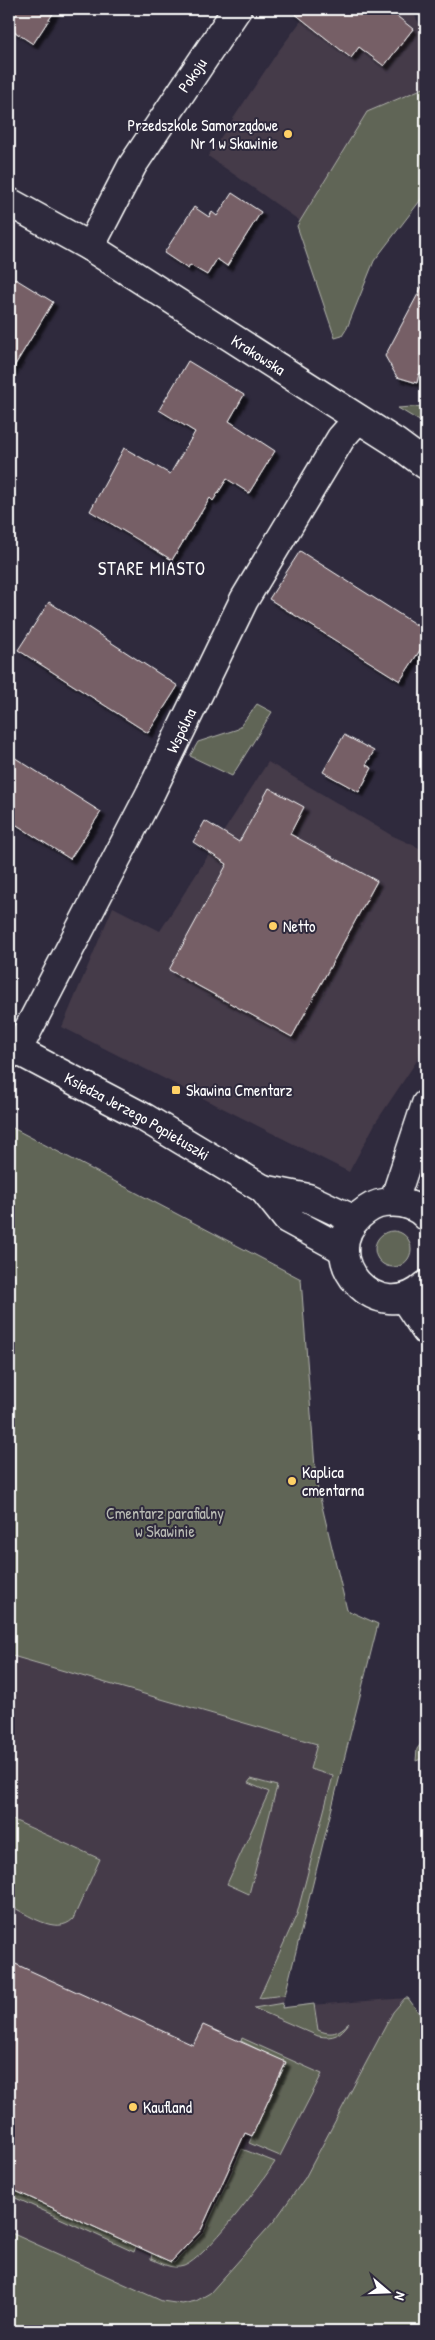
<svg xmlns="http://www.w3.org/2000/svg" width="435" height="2340" viewBox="0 0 435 2340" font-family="'Patrick Hand',sans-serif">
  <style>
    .built { fill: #443a49 }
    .green { fill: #616557; stroke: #b0b2ab }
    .building { fill: #765e66; stroke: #fff; filter: url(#shadow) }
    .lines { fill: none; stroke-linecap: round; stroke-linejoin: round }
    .minor-casing { stroke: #fff; stroke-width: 31 }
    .tertiary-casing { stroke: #fff; stroke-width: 31 }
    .secondary-casing { stroke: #fff; stroke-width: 31 }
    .minor { stroke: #2f2a3d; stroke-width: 28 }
    .tertiary { stroke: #2f2a3d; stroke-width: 28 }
    .secondary { stroke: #2f2a3d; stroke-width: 28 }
    .poi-dot { fill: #ffd166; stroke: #2f2a3d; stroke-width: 2 }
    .labels { text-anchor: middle; stroke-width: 4; stroke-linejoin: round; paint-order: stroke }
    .street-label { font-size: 16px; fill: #fff; stroke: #2f2a3d }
    .poi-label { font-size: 16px; fill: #fff; stroke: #2f2a3d; text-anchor: start }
    .park-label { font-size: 16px; fill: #b8bab3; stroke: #2f2a3d }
    .neighbourhood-label { font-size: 18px; letter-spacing: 1px; fill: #fff; stroke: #2f2a3d }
  </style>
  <defs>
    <filter id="shadow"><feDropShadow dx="4.5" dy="4.5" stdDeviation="1" flood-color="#0009"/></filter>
  </defs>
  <rect width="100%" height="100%" fill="#2f2a3d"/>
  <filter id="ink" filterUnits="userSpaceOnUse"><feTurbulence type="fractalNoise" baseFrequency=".02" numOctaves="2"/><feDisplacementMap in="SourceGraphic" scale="10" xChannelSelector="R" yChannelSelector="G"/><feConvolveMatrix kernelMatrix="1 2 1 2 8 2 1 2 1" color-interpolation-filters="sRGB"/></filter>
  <g filter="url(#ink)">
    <g class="built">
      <path d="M310,9h98l7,7 11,20v51l-59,25 -67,109 -92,-65 69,-103z"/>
      <path d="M268,762l123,73 35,16v182l-8,26 -42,63 -27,50 -287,-145 51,-120 47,24z"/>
      <path d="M9,1639l340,101 -67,267 126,-9 -88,176 -135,157 -176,-78z"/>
    </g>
    <g class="green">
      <path d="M426,87v106l-52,68 -27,67 -5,8 -7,2 -38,-112 70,-114z"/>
      <path d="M426,406v19l-28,-17z"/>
      <path d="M257,704l15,8 -40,64 -42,-20 8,-14 40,-13z"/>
      <path d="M9,1126l292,153 15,202 31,129 31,14 -93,371 -26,3 38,-84 36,-138 -23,-7 7,-25 -308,-89z"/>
      <circle cx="393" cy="1249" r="18"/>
      <path d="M426,1737v20l-10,4 1,-12z"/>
      <path d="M251,1779l26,7 -28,108 -22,-10 42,-92 -21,-9z"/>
      <path d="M9,1818l91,41 -27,60c-17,17 -46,-5 -64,-14z"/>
      <path d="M405,1998h3l18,25v308h-417v-99l153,69 20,3 14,-3 14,-8 65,-73 30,-42 88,-166z"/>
      <path d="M283,2003l-1,5 32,-4 4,26c14,6 20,3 31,-7 -9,12 -15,16 -31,13l-64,-28z"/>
      <path d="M242,2038l80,36 -42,82 -31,-13 37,-80 -45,-22z"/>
      <path d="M242,2149l33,13c-14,22 -69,96 -91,104 -12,4 -23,-3 -33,-7l1,-6 22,10 30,-31z"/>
      <path d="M9,2188l127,58 -2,6 -125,-57z"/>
    </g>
    <g class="building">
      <path d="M9,9h47l-23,35 -24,-16z"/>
      <path d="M289,9h99l25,20 -29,37 -25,-19 -8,11z"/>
      <path d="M232,193l29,19 -34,54 -10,-7 -10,16 -17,-10 -2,4 -24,-16 30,-46 15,10 3,-5 5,4z"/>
      <path d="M9,275l44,27 -44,73z"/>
      <path d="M426,279v93l-7,2 -2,9 -20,-6 -12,-21z"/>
      <path d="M188,361l56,34 -15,26 46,30 -26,42 -22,-14 -14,22 -3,-3 -38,62 -82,-49 34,-63 46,26 25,-42 -36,-22z"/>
      <path d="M300,551l126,80v10l-26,40 -131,-82z"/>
      <path d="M49,602l129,84 -30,47 -130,-83z"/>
      <path d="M344,735l30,16 -8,14 6,3 -13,24 -36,-20z"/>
      <path d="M9,754l92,58 -31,47 -61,-39z"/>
      <path d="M269,788l35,19 -14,27 87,47 -85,156 -123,-67 58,-106 -34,-22 12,-21 34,21z"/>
      <path d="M9,1961l184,84 10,-20 83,37 -34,74 -7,-3 -44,97 -30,32 -162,-74z"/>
    </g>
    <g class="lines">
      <defs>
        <g id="minor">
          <path id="s1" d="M17,1051l133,-257 94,-194 97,-162 17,-19"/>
        </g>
        <g id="tertiary">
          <path d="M9,202l81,45"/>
          <path id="s2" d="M9,1046l136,72 118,71 45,9 47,22"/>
          <path d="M263,1189l24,30 57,31"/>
        </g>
        <g id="secondary">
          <path id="s3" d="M237,9l-105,157 -42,81 305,195 31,23"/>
          <path d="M394,1201l32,-97"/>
          <path d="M426,1216c-11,-12 -27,-15 -42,-13 -9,1 -17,6 -24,12 -47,43 19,115 66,70"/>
          <path d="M404,1298l22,33"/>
        </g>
      </defs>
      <use href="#minor" class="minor-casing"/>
      <use href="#tertiary" class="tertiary-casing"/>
      <use href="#secondary" class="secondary-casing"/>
      <use href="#minor" class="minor"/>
      <use href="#tertiary" class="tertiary"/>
      <use href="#secondary" class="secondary"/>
    </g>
  </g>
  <g class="poi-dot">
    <circle cx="288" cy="134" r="5"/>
    <circle cx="273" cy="926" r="5"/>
    <rect x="171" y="1085" width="10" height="10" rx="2.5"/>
    <circle cx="292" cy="1481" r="5"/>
    <circle cx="133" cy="2107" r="5"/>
  </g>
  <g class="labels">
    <g class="street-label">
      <text transform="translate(192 75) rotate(-56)" y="6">Pokoju</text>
      <text dy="6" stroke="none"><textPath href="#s3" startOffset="480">Krakowska</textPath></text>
      <text dy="6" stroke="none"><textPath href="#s1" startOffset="360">Wspólna</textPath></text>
      <text dy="6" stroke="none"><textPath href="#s2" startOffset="146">Księdza Jerzego Popiełuszki</textPath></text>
    </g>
    <g class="poi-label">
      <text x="278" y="131" text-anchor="end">Przedszkole Samorządowe<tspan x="278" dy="18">Nr 1 w Skawinie</tspan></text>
      <text x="283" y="932">Netto</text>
      <text x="186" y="1096">Skawina Cmentarz</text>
      <text x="302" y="1478">Kaplica<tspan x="302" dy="18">cmentarna</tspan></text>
      <text x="143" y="2113">Kaufland</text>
    </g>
    <g class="park-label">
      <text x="165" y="1519">Cmentarz parafialny<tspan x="165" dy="18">w Skawinie</tspan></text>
    </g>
    <g class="neighbourhood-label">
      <text x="152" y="575">STARE MIASTO</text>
    </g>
  </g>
  <rect width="435" height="2340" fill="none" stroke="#2f2a3d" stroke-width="30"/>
  <rect x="15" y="15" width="405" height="2310" fill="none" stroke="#fff" stroke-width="2" filter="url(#ink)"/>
  <g transform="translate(388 2292) rotate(109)" stroke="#2f2a3d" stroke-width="4" paint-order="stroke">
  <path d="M0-4L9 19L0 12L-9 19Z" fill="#ffffff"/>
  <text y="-8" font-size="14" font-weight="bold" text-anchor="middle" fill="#ffffff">N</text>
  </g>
</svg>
